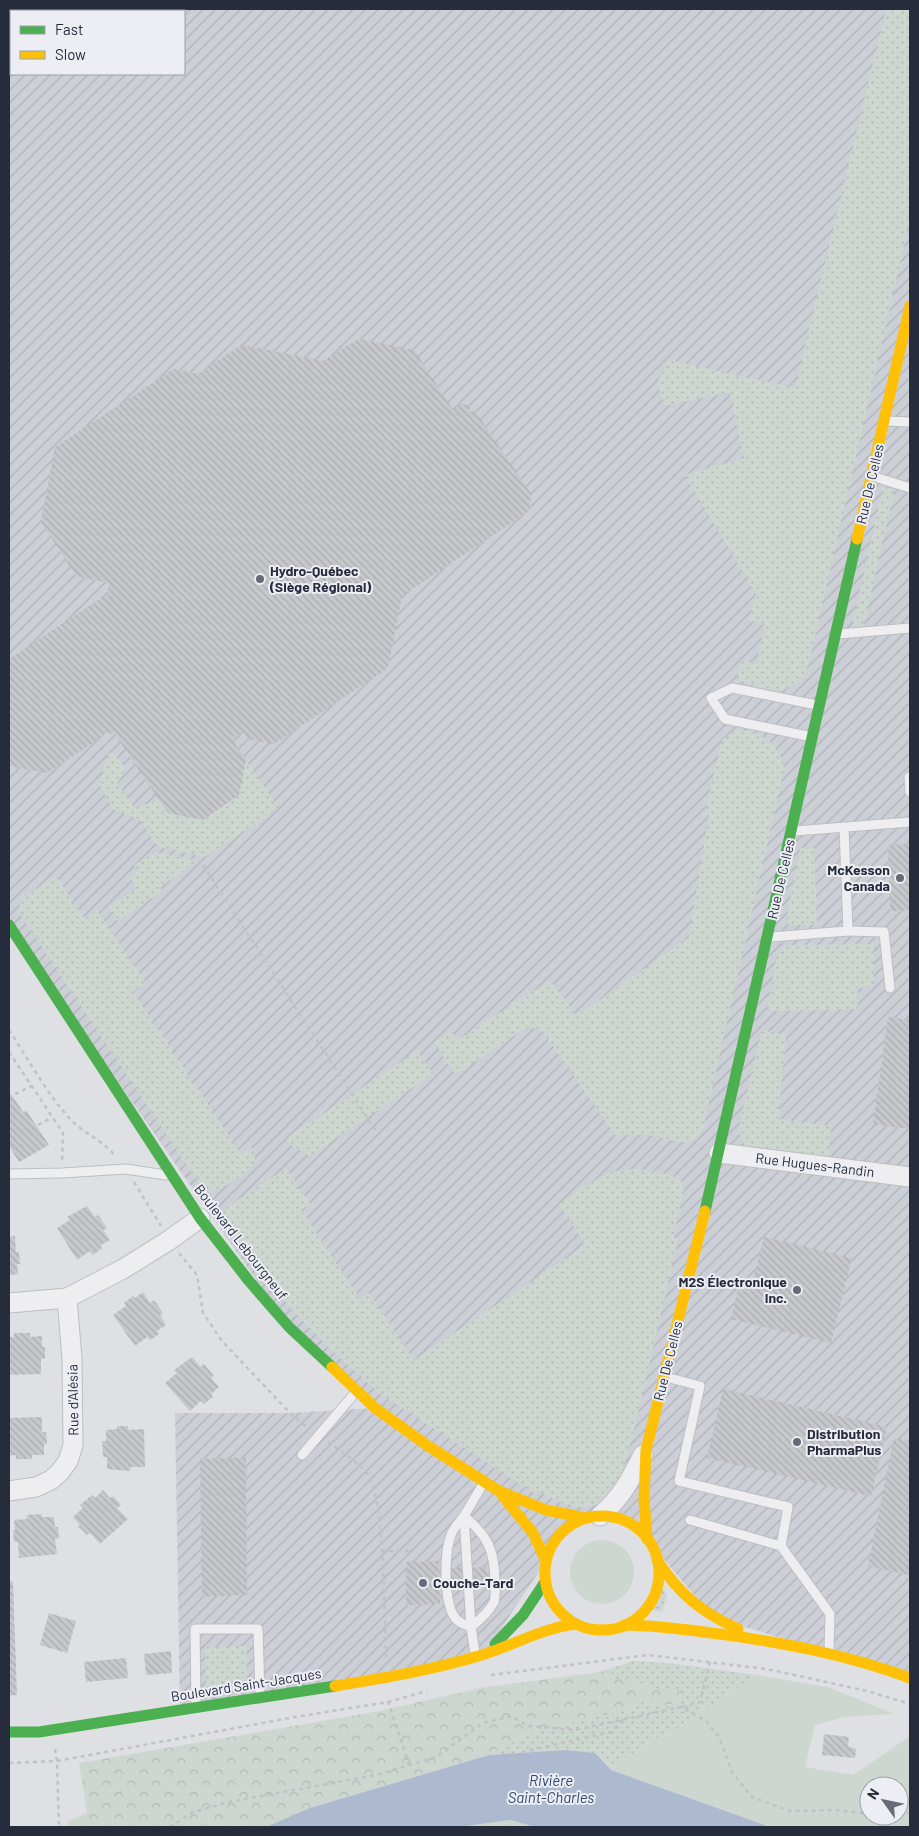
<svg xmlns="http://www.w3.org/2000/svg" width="919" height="1836" viewBox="0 0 919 1836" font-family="Barlow,sans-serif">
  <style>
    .industrial { fill: url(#industrial-furrows); fill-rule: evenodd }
    .grass { fill: url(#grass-dots) }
    .forest { fill: url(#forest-crowns) }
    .green { fill: #ced7cf; fill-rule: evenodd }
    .water { fill: #adb9cf }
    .building { fill: url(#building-back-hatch) }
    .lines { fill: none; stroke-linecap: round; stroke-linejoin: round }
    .lane-casing { stroke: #bdbec2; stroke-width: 11 }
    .street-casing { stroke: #bdbec2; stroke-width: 21 }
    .path { stroke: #c1c1c7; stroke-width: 2.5; stroke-dasharray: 4 4; stroke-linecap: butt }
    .lane { stroke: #eeeef1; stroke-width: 9 }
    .street { stroke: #eeeef1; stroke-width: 19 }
    .fast { stroke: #4caf50; stroke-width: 11 }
    .slow { stroke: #ffc107; stroke-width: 11 }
    .poi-dot { fill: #676b77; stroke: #eceef4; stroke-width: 2 }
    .labels { text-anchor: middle; stroke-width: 4; stroke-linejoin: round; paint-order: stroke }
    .street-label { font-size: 14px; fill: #272c3c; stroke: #eceef4 }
    .poi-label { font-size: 14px; font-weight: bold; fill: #272c3c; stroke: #eceef4; text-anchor: start }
    .water-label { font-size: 15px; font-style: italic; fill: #32466f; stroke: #eceef4 }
  </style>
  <defs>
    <pattern id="industrial-furrows" width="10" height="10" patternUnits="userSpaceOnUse" patternTransform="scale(1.25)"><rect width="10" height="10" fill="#cdcfd7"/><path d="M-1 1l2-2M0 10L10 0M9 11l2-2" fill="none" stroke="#b0b2b9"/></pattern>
    <pattern id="grass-dots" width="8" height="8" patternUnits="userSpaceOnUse" patternTransform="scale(1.25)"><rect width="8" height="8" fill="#ced7cf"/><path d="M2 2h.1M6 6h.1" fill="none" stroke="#b1b9b3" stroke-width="1.8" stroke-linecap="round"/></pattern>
    <pattern id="forest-crowns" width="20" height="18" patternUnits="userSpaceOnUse" patternTransform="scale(1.25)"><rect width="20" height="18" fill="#ced7cf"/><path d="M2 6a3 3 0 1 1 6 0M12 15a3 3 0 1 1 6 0" fill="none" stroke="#b1b9b3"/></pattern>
    <pattern id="building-back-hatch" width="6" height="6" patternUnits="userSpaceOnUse" patternTransform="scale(1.25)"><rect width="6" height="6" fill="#c7c8cc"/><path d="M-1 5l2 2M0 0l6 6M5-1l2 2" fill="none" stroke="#abacb0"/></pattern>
  </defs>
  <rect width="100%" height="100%" fill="#dfe0e4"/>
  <path class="industrial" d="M9,9h901v1669l-197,-61 -74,-87 -17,-10 -10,-3 -38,6 -18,16 -10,22 -61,92 -305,58 -5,-298h115l84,-5 -85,-81 -280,-402zM11,11h173v63h-173z"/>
  <g class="grass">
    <path d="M886,9h24v210l-103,452c-19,29 -42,19 -70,8l4,-19 16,4 7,-39 -15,-5 7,-26 -71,-119 59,-17 -14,-66 -65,14 -8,-23 11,-23 127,28z"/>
    <path d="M883,487l11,4 -31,138 -11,-2z"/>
    <path d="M739,730c23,1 43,17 45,40l-82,363 -9,8 -8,2 -37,-8h-33l-67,-96c-8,-10 -12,-13 -24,-10l-61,41 -9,3 -20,-31 17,-11 7,9 92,-60 27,36 112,-79 20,-124 -5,3 18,-76 11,-9z"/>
    <path d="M109,753c10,2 12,8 16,16l-8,15 18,24 24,-8 44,20 36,-25 7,-35 33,48 -74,49 -44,-10 -6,-4 -15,-23 -27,-11 -13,-24 6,-26z"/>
    <path d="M800,848h14l3,77h-22l-9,-2z"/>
    <path d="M154,852l44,9 -38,26 3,4 -46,30 -9,-13 29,-20 -7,-11 8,-6 -4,-6z"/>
    <path d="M56,876l28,42 13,-8 49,73 -13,9 108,162 11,-6c3,4 4,9 2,15 -3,9 -37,30 -46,29l-6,-4 -184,-277 4,-13z"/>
    <path d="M873,944l1,43 -17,1 1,21 -83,2 -7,-3v-5l9,-49 4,-6 10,-3z"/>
    <path d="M762,1030l24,5 -8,84 53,7 -3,32 -73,-8 -10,-4 -7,-16z"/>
    <path d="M417,1051l16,23 -124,82 -22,-14v-4z"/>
    <path d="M286,1168l24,36 -9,6 59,89 9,-6 45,67 172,-115 -27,-41c34,-22 50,-41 93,-33 11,2 21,4 29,10l3,11 -11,45 5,3 -46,198 -14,47 -3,-1c-16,37 -49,22 -77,7l-2,3 -157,-101 -43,-39 -41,-41 -38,-46 -34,-49 5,-12z"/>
    <path d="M661,1586l6,9 -5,17 -12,-3z"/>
    <path d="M246,1646l1,32 -7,11 -31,6 -3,-9 -1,-39z"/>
    <path d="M633,1661l36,2 87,12 -78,53 -38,20 -29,22 -16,-17 -30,-3 -76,5 41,-22 26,-8 65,-14 26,-10 15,5 18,-4 1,-13h-23l-25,-10h-18l-16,-7z"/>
  </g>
  <g class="forest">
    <path d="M599,1672l16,7h18l25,10h24l-2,13 -18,4 -15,-5 -26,10 -91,22 -41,22 -179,53 -44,19h-199l1,-6 19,-8 -8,-50 301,-52 100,-23z"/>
    <path d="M510,1820l26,7h-77z"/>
  </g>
  <g class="green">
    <circle cx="602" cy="1572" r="32"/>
    <path d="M756,1675l72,12 66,27 -50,3 -29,8 -10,42 48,8 57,-39v91h-140l-159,-57 29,-22 38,-20zM869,1786h30v30h-30z"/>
  </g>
  <path class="water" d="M565,1750l30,3 16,17 159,57h-234l-26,-7 -51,7h-193l44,-19 179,-53z"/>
  <g class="building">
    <path d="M358,339l56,11 38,58h5l2,-5 11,3 -1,5 7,1 56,83 -4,17 -126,84 -14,72 -114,76 -26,-5 -5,-7 -11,7 14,21 -7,35 -36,25 -35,-7 -50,-74 1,-4 -15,-3 -1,4 -56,37 -36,-7 -2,-4v-103l95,-63 3,1 2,-14 -33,-7 -35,-54 14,-75 119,-78 24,5 43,-29 82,16z"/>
    <path d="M910,844v67h-20l-2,-66z"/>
    <path d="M888,1017l22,3v109l-37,-5z"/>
    <path d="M9,1091l15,22 2,-3 23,35 -30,17 -10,-16z"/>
    <path d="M87,1206l8,11 3,-2 9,13 -4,2 7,10 -9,5 1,3 -9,7 -3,-4 -13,9 -20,-32 13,-8 -3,-3z"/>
    <path d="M15,1236l1,16h3l1,12h-3l1,10 -9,1v-38z"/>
    <path d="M764,1237l88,21 -21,85 -100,-24 7,-30 12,3z"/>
    <path d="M143,1292l7,11 4,-3 9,13 -3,2 6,10 -9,6 2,3 -9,6 -3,-3 -12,9 -22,-31 13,-9 -2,-3 9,-7 2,2z"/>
    <path d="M14,1333h16v4l12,-1v11h3v12h-4v15l-32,1v-38h5z"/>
    <path d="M192,1357l9,10 3,-3 10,12 -3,2 8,9 -8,7 2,3 -9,7 -3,-3 -11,10 -25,-28 12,-10 -3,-3z"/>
    <path d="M723,1389l164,38 -16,69 -164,-38z"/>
    <path d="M42,1417v15h4l1,12h-3v11h-12v4h-16v-4l-7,1v-38z"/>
    <path d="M117,1426h11v4l16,-1 1,38h-15v4l-23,-2v-12h-4l-1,-16h4v-11l11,-1z"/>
    <path d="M894,1438l16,3v134l-42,-9z"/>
    <path d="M246,1457l1,138 -45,2 -2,-138z"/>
    <path d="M103,1490l7,8 3,-2 8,9 -4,3 11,11 -28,25 -10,-11 -3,2 -9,-9 2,-1 -7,-8 10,-9 -3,-3 12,-10 3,3z"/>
    <path d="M42,1514v3h12l1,10h3l1,11 -4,1 2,15 -38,4 -1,-16h-4l-1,-11 2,-1 -1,-10 13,-1v-4z"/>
    <path d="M439,1561l1,43 -34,1v-43z"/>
    <path d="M487,1567v18l-38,1 -1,-18z"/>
    <path d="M13,1581l4,114 -8,1v-114z"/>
    <path d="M49,1613l27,8 -9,32 -27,-8z"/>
    <path d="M171,1651l1,22 -26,2 -2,-21z"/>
    <path d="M126,1658l2,20 -42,4 -2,-20z"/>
    <path d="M824,1734l25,3 -1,9 8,3 -1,9 -33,-3z"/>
  </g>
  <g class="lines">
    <defs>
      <g id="lane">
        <path d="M886,421l24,1"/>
        <path d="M875,477l35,11"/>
        <path d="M838,634l72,-6"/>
        <path d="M812,737l-87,-18 -14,-21 21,-10 85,17"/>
        <path d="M909,777l1,15"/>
        <path d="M844,827l4,104 36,1 6,56"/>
        <path d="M795,831l115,-9"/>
        <path d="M771,937l77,-6"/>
        <path d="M9,1174l53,-1 64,-4 39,6"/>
        <path d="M666,1377l34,9 -21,95 109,26 -7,39"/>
        <path d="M302,1455l53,-62"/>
        <path d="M464,1516c-4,6 -11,12 -13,19 -7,17 -8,72 6,85 3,3 9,5 14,7"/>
        <path d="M464,1516l7,111"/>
        <path d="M690,1520l91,26 49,68 -1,36"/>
        <path d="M475,1653l-4,-26c9,-7 17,-14 23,-25 2,-6 1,-14 1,-19 0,-32 -7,-47 -31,-67l19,-32"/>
        <path d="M196,1706l-1,-77h63l2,67"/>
      </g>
      <g id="street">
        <path d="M719,1153l191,24"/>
        <path d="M9,1303l58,-5 56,-29 45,-28 32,-23"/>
        <path d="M9,1491l27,-4 15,-7 9,-8 8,-11 5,-16 -1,-86 -5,-61"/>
        <path d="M600,1516c22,-19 30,-36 43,-61"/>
      </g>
    </defs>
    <use href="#lane" class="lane-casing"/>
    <use href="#street" class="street-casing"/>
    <g class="path">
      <path d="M203,865l173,266"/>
      <path d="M9,1030c18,27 40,67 62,90 14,14 33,21 45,37"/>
      <path d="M9,1052l54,81 -1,29"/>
      <path d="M15,1094l17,-8"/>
      <path d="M38,1125l13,-7"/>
      <path d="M134,1182l27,44"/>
      <path d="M179,1253l18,22 6,38 19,28 68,72 19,16"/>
      <path d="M328,1442c14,10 31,20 41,34 15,21 16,150 17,182"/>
      <path d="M381,1551h32"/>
      <path d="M491,1675l157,-20 119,14 100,22 43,13"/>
      <path d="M388,1701l21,64"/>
      <path d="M682,1707l18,-5 10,-40"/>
      <path d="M55,1749l2,12 2,66"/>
      <path d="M522,1752l89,-20 12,-13"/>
      <path d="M9,1763l48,-2 238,-44 93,-15 39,-11"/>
      <path d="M899,1813l11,-1"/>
      <path d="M170,1827l23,-15 36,-10 147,-27 60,-18 47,-34 29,-7 16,10 47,4 106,-23 25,14 13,16 13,35 20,25 37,14 46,-1 34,4"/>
    </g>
    <use href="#lane" class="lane"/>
    <use href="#street" class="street"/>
    <g class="fast">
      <path d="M9,925l191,293 49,63 40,46 43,40"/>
      <path d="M705,1211l152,-672"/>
      <path d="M495,1644l28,-29 22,-33"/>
      <path d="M9,1732h30l296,-46"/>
    </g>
    <g class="slow">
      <path d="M857,539l53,-233"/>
      <path d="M332,1367l43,41 53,38 71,45 47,19 40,8"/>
      <path d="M502,1495l31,38 13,28"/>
      <circle cx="602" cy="1573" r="57"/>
      <path d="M647,1539l-3,-40 2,-49 59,-239"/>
      <path d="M657,1560c22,34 44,52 81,69"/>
      <path d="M624,1625c32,0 64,5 96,9 65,9 128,21 190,44"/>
      <path d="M335,1686c50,-8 102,-17 150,-32 31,-10 58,-26 91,-30"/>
    </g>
  </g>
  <g class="poi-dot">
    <circle cx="260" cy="579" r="5"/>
    <circle cx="900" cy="878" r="5"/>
    <circle cx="797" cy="1290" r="5"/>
    <circle cx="797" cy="1442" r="5"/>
    <circle cx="423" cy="1583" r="5"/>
  </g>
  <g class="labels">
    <g class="street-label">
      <text transform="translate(870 484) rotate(-77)" y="5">Rue De Celles</text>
      <text transform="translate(781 879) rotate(-77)" y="5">Rue De Celles</text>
      <text transform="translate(815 1165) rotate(7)" y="5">Rue Hugues-Randin</text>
      <text transform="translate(241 1242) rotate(52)" y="5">Boulevard Lebourgneuf</text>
      <text transform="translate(668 1361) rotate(-76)" y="5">Rue De Celles</text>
      <text transform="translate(73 1400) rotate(-91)" y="5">Rue d'Alésia</text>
      <text transform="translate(246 1685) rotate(-9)" y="5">Boulevard Saint-Jacques</text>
    </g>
    <g class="poi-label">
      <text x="270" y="576">Hydro-Québec<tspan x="270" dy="16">(Siège Régional)</tspan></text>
      <text x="890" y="875" text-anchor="end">McKesson<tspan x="890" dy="16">Canada</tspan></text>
      <text x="787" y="1287" text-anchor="end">M2S Électronique<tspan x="787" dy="16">Inc.</tspan></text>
      <text x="807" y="1439">Distribution<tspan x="807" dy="16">PharmaPlus</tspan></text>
      <text x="433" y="1588">Couche-Tard</text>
    </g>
    <g class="water-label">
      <text x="551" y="1786">Rivière<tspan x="551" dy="17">Saint-Charles</tspan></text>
    </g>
  </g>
  <rect width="919" height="1836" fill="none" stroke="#272c3c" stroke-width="20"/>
  <rect x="10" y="10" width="175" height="65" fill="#eceef4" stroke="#9da0aa"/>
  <rect x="20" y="26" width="25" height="8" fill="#4caf50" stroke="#9da0aa"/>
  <text x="55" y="35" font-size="15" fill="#272c3c">Fast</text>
  <rect x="20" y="51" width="25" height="8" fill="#ffc107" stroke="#9da0aa"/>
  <text x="55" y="60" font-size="15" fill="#272c3c">Slow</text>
  <g transform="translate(884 1801) rotate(303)"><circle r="24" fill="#eceef4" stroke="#9da0aa"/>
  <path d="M0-4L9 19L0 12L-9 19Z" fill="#676b77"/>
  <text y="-8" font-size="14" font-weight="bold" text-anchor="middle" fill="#272c3c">N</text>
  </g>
</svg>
